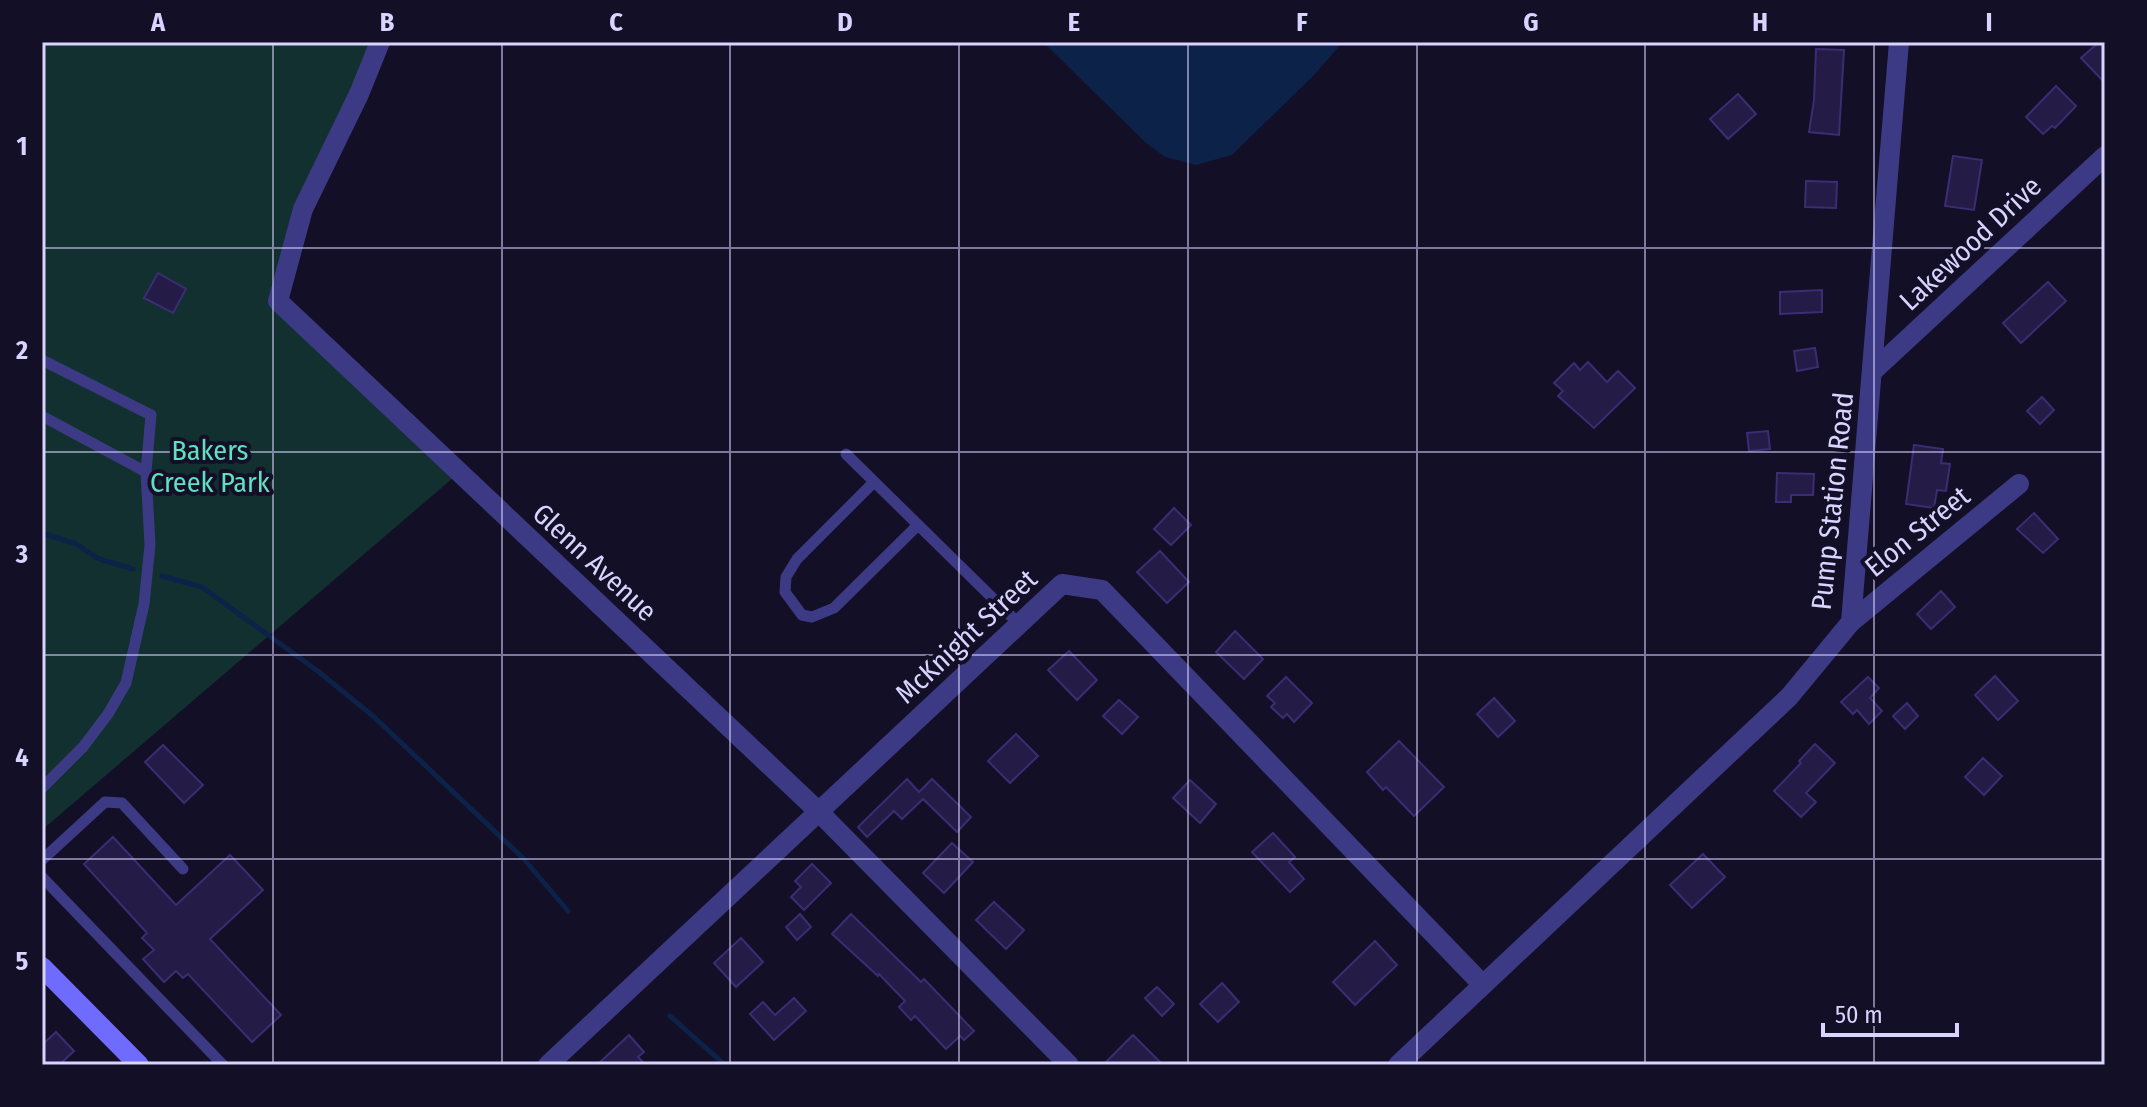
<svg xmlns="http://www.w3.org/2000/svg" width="2147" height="1107" viewBox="0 0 2147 1107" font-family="'Fira Sans Condensed',sans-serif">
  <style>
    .green { fill: #12302f }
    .water { fill: #0c2248 }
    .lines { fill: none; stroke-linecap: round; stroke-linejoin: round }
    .stream { stroke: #0c2248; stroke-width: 5 }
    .building { fill: #241b47; stroke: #3b2d73; stroke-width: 2 }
    .lane { stroke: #3d3a85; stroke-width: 11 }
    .street { stroke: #3d3a85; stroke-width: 20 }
    .secondary { stroke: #6f6bff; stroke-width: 20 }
    .grid { fill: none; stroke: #d9d4ff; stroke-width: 2; stroke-opacity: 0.55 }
    .labels { text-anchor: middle; stroke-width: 8; stroke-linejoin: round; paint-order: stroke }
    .street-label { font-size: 28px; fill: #d9d4ff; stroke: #130f26 }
    .park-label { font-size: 28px; fill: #5fe0c0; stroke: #130f26 }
    .neatline { fill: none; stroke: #d9d4ff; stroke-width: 3 }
    .grid-label { font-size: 26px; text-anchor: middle; font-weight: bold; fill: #d9d4ff }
  </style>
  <rect width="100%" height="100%" fill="#130f26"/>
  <path class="green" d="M42,42h338l-77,167 -25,92 182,171 -418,358z"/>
  <path class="water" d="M1043,42h300l-29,33 -82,80 -36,10 -31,-8 -19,-14z"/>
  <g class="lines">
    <g class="stream">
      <path d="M42,533l34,11 23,15 34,10"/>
      <path d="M162,576l40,11 117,85 54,44 150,142 45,53"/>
      <path d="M670,1016l55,49"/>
    </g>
  </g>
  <g class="building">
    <path d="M2099,42h6v41l-24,-25z"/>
    <path d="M1816,49l28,1 -5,85 -30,-3 5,-32z"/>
    <path d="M2056,86l20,20 -21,22 -3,-2 -9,8 -17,-17z"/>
    <path d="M1738,94l18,20 -28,25 -18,-20z"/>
    <path d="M1953,156l29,4 -8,50 -29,-4z"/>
    <path d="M1806,181l31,1 -1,26 -31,-1z"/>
    <path d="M158,273l28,16 -13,24 -29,-15z"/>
    <path d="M2048,282l18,19 -45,42 -18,-20z"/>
    <path d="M1822,290v22l-42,2v-22z"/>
    <path d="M1815,348l3,19 -21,4 -3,-20z"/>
    <path d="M1588,362l19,20 11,-11 17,17 -41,40 -36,-32 5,-5 -9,-8 20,-20 6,7z"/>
    <path d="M2042,397l12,13 -14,14 -13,-13z"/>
    <path d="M1768,431l2,18 -21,2 -2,-18z"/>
    <path d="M1914,445l29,4 -2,14 9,1 -4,27 -9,-1 -3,18 -28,-4z"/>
    <path d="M1777,473l37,1 -1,21h-22v7h-15z"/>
    <path d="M1174,508l17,17 -20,20 -17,-16z"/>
    <path d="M2034,513l24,26 -15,14 -26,-24z"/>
    <path d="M1160,551l29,31 -22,21 -30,-31z"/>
    <path d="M1941,591l14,16 -24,22 -14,-15z"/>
    <path d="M1235,631l28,28 -19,20 -28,-27z"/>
    <path d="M1069,651l28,29 -20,20 -29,-30z"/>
    <path d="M1995,676l23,25 -20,19 -23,-25z"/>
    <path d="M1286,677l26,26 -18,19 -7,-8 -4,4 -12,-11 4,-4 -8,-7z"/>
    <path d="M1868,677l11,11 -9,10 12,13 -13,13 -12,-14 -4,4 -12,-12z"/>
    <path d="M1494,698l21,23 -17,16 -21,-23z"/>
    <path d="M1119,700l19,17 -16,17 -19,-18z"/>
    <path d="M1907,703l11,13 -13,13 -12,-13z"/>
    <path d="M1016,734l22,22 -28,27 -22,-22z"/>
    <path d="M1399,741l45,46 -30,29 -28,-29 -3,3 -16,-18z"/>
    <path d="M1815,744l20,19 -29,30 10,9 -15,15 -27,-26 27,-28 -2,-2z"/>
    <path d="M163,745l40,40 -19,18 -39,-41z"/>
    <path d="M1983,758l19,18 -18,19 -19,-18z"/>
    <path d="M907,779l12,13 13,-13 39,38 -14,15 -34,-33 -21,20 -8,-8 -27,26 -9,-10z"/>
    <path d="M1190,780l26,24 -16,19 -27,-25z"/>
    <path d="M1273,833l22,24 -6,5 15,17 -14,13 -38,-40z"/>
    <path d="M113,837l63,68 54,-50 33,35 -53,49 71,76 -29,27 -64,-68 -5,4 -7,-7 -12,11 -21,-23 11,-9 -12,-12 5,-5 -63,-69z"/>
    <path d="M952,843l21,19 -29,31 -21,-20z"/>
    <path d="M1703,854l22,23 -33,31 -22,-23z"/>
    <path d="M812,864l19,19 -27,27 -13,-13 10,-10 -6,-6z"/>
    <path d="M994,902l30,28 -18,19 -30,-29z"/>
    <path d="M800,914l11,13 -14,13 -11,-13z"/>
    <path d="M851,914l70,68 3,-3 50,52 -10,9 -4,-4 -14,13 -31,-33 -4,4 -12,-13 6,-6 -26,-27 -1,2 -46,-42z"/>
    <path d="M741,938l22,24 -27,25 -22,-24z"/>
    <path d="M1375,941l22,24 -42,40 -22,-23z"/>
    <path d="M1222,983l17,19 -21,20 -18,-18z"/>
    <path d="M1157,987l17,17 -12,12 -17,-18z"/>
    <path d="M794,998l12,13 -32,29 -24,-26 13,-12 12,13z"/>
    <path d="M56,1032l18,19 -15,14h-17v-20z"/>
    <path d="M629,1035l15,17 -6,5 8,8h-49z"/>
    <path d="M1133,1035l30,30h-60z"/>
  </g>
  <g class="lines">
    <g class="lane">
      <path d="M42,360l109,55 -5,57 4,73 -6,59 -18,79 -18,31 -25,33 -41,41"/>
      <path d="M42,416l104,56"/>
      <path d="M846,454l173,170"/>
      <path d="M874,482l-77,77 -11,18 -1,15 17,23 10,2 22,-9 84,-83"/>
      <path d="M42,860l63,-58 17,1 61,66"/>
      <path d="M42,877l181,188"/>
    </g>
    <g class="street">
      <path d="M380,42l-21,52 -56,115 -25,92 540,510 251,254"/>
      <path d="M1873,371l232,-215"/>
      <path d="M1851,622l168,-138"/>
      <path d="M548,1065l514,-481 40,6 380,394"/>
      <path d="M1398,1065l391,-368 62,-75 48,-580"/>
    </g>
    <path class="secondary" d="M42,967l97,98"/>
  </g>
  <path class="grid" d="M273,42v1023M502,42v1023M730,42v1023M959,42v1023M1188,42v1023M1417,42v1023M1645,42v1023M1874,42v1023M42,248h2063M42,452h2063M42,655h2063M42,859h2063"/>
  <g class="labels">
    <g class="street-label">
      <text transform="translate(1970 243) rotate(-43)" y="10">Lakewood Drive</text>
      <text transform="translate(1832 501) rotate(-84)" y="10">Pump Station Road</text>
      <text transform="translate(1917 531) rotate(-39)" y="10">Elon Street</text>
      <text transform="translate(595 562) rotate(43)" y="10">Glenn Avenue</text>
      <text transform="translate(966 636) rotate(-43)" y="10">McKnight Street</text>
    </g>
    <g class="park-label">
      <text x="210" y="460">Bakers<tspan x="210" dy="32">Creek Park</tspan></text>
    </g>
  </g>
  <rect width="2147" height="1107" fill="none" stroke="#130f26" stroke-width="88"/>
  <path d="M1823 1023v12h134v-12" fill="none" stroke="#d9d4ff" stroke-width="4"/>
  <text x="1835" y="1023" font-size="24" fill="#d9d4ff" stroke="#130f26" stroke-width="6" paint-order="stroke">50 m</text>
  <rect x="44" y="44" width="2059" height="1019" class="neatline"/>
  <g class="grid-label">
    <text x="158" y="31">A</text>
    <text x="387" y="31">B</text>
    <text x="616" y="31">C</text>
    <text x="845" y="31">D</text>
    <text x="1074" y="31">E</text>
    <text x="1302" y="31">F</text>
    <text x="1531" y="31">G</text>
    <text x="1760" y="31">H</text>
    <text x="1989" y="31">I</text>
    <text x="22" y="155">1</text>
    <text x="22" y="359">2</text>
    <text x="22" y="563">3</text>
    <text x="22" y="766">4</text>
    <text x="22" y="970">5</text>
  </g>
</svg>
